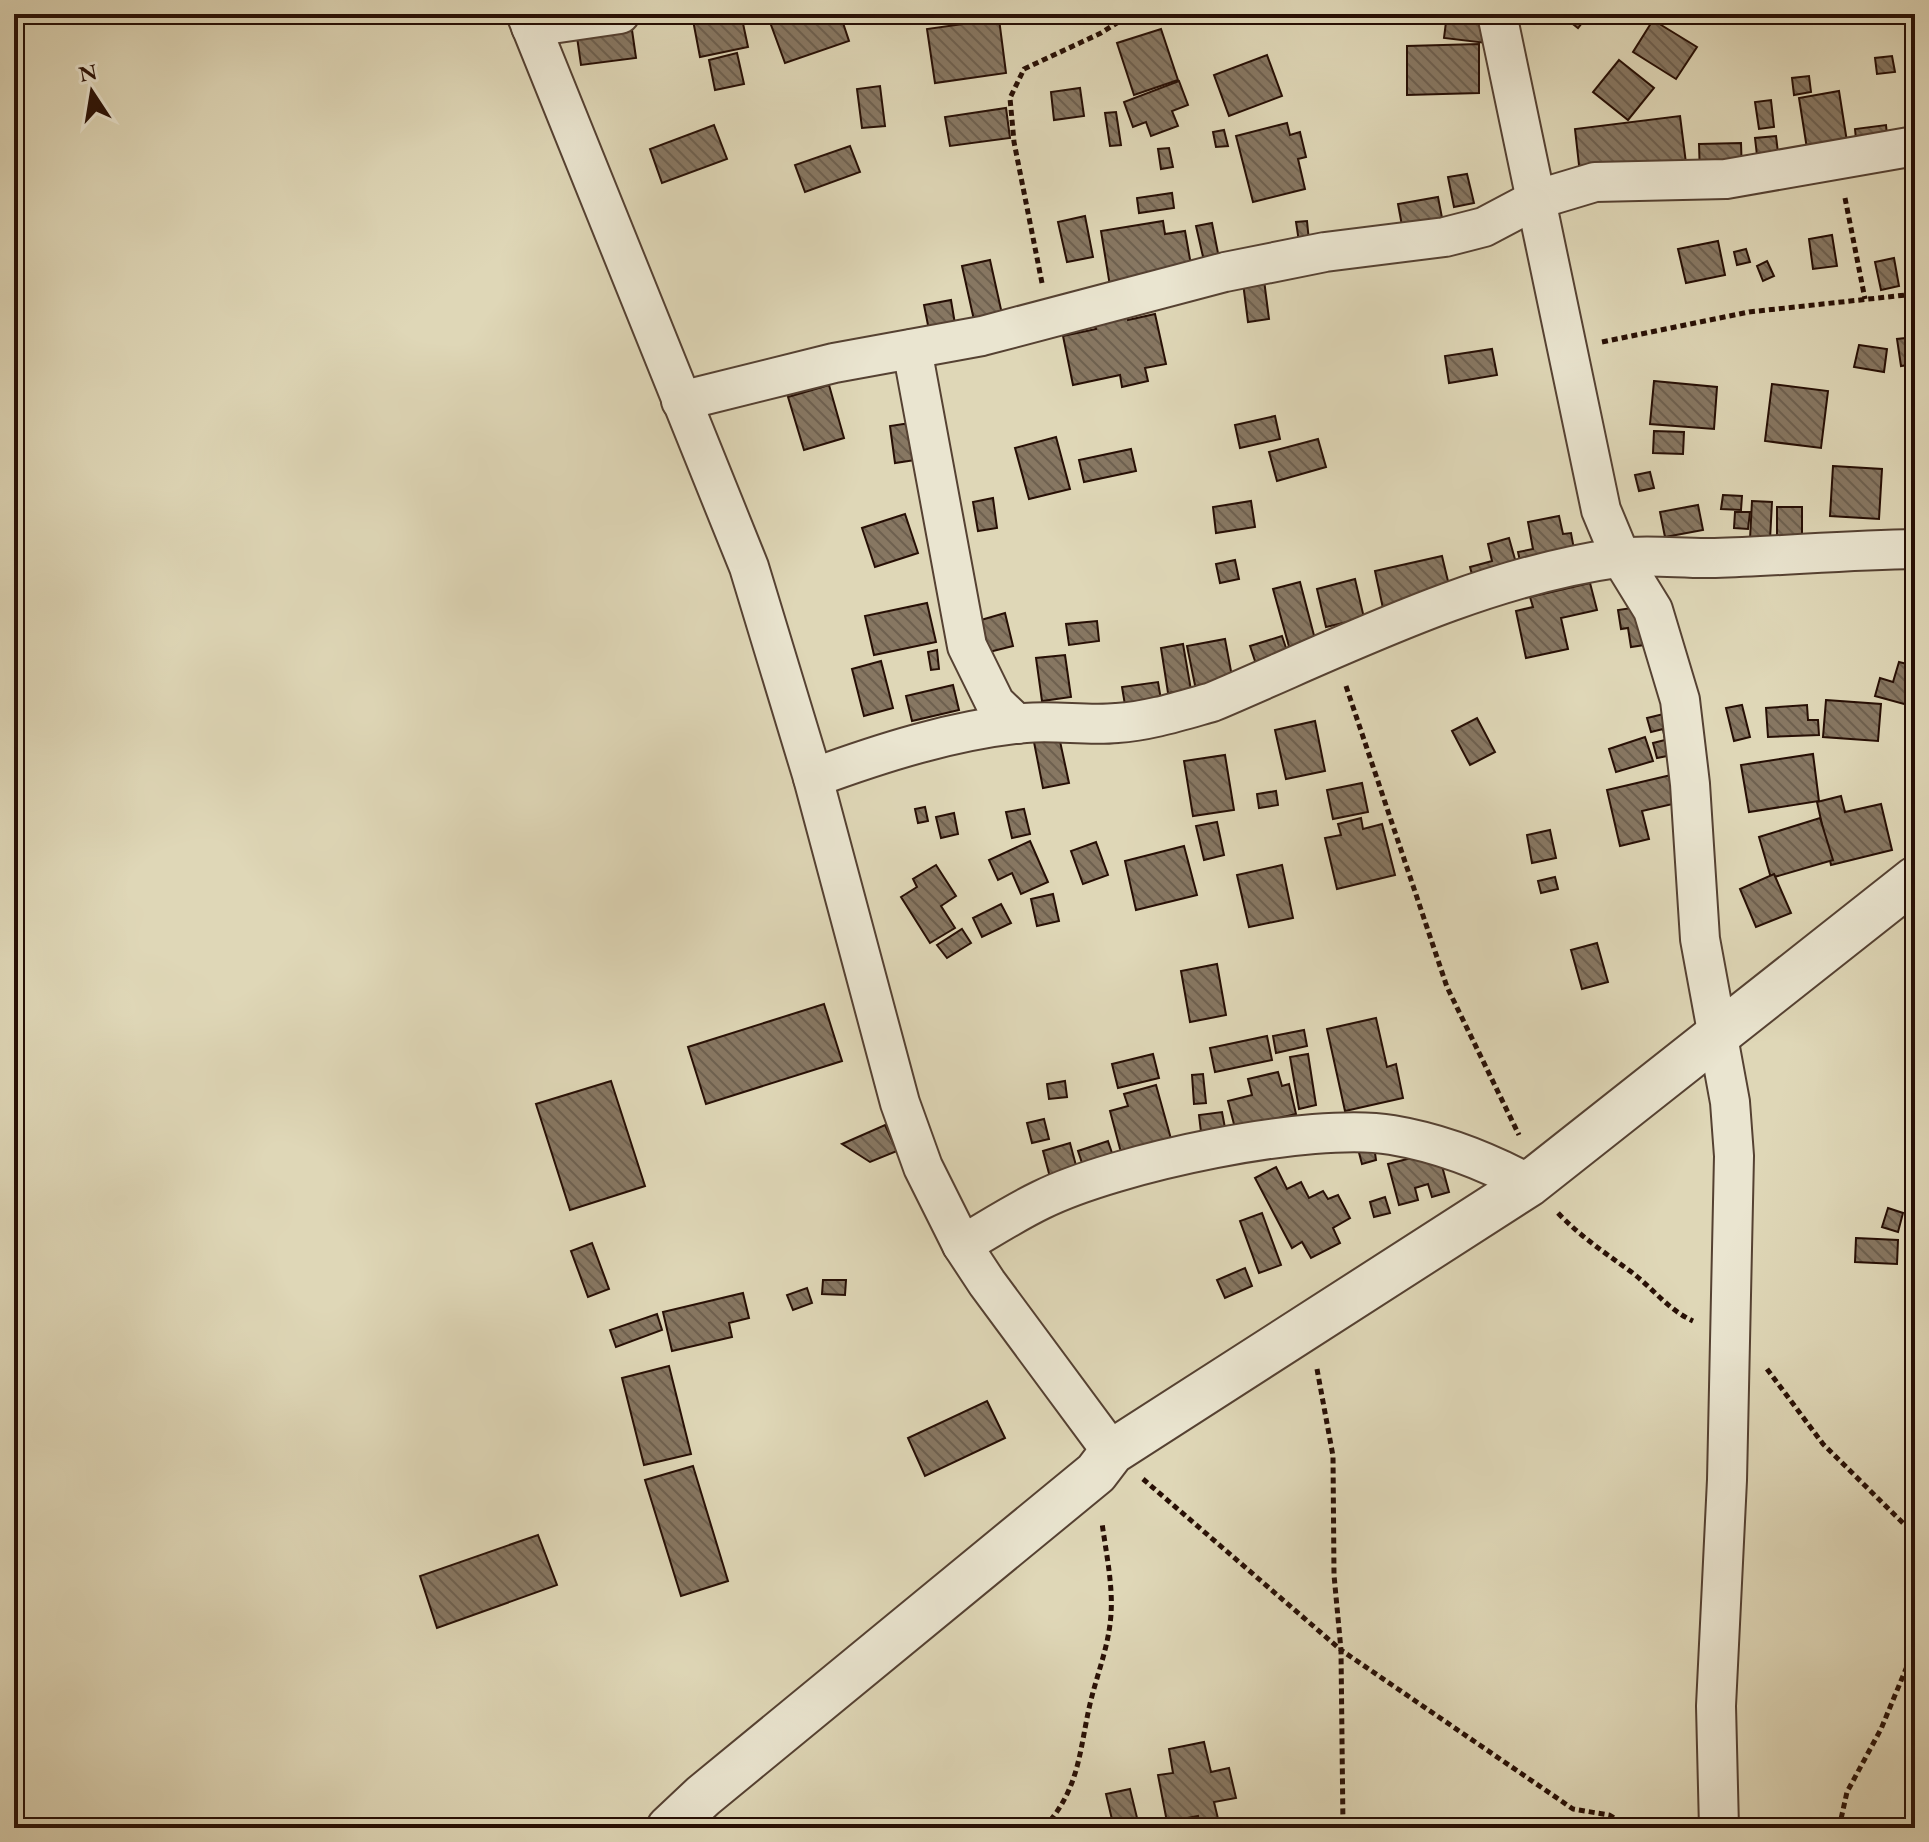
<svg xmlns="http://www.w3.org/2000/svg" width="1929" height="1842" viewBox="0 0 1929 1842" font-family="'EB Garamond',serif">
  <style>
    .building { fill: url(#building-back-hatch); stroke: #270f05; stroke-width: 2 }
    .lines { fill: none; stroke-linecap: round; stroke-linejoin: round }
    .minor-casing { stroke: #554132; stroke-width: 42 }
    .tertiary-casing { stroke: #554132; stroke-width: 48 }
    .path { stroke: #270f05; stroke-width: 5; stroke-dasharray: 6 4; stroke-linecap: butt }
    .minor { stroke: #eae5d0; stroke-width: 38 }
    .tertiary { stroke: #eae5d0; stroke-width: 44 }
  </style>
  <defs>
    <pattern id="building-back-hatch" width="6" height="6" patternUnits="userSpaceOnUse" patternTransform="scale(2)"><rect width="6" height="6" fill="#877762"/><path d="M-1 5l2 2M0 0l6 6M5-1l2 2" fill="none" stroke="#6e604f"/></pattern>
  </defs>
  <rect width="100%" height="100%" fill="#dfd7b7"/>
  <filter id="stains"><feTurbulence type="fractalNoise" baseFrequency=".0025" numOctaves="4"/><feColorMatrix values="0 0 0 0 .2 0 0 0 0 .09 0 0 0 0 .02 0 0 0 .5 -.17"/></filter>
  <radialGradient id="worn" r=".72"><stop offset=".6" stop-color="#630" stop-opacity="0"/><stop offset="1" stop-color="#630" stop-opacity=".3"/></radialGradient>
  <g class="building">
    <path d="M741,14l7,33 -48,10 -8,-42z"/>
    <path d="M767,14h73l9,27 -64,22z"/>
    <path d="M1447,14h42l-3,29 -42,-5z"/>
    <path d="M1560,14h29l-11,14z"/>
    <path d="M999,19l7,54 -71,10 -8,-54z"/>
    <path d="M1653,20l44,27 -21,32 -43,-27z"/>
    <path d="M1161,29l17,51 -44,15 -17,-52z"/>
    <path d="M632,30l4,28 -55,7 -4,-28z"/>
    <path d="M1479,44v49l-72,2v-49z"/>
    <path d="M737,53l7,31 -29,6 -6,-30z"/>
    <path d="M1267,55l15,41 -53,20 -15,-41z"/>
    <path d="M1892,56l3,16 -18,2 -2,-16z"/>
    <path d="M1619,60l35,28 -26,32 -35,-28z"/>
    <path d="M1809,76l2,16 -17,3 -2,-17z"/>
    <path d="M1179,81l9,24 -16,6 6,15 -27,10 -5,-14 -13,5 -9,-25z"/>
    <path d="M880,86l5,40 -23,2 -5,-39z"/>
    <path d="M1080,88l4,28 -30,4 -3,-28z"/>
    <path d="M1839,91l9,57 -40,7 -9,-57z"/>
    <path d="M1771,100l3,27 -15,2 -4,-27z"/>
    <path d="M1006,108l4,30 -60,8 -5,-29z"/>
    <path d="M1116,112l5,33 -11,1 -5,-33z"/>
    <path d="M1680,116l8,63 -106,13 -7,-63z"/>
    <path d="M1287,123l3,12 10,-3 6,25 -8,2 7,30 -52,13 -17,-66z"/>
    <path d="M714,125l13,34 -65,24 -12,-34z"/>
    <path d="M1886,125l2,20 -31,4 -2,-20z"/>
    <path d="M1224,130l4,16 -12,1 -3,-15z"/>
    <path d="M1776,136l3,25 -21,3 -3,-26z"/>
    <path d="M1741,143l1,31 -42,1 -1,-31z"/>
    <path d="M850,146l10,26 -55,20 -10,-27z"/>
    <path d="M1169,148l4,19 -12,2 -3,-20z"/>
    <path d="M1467,174l7,29 -20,4 -6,-30z"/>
    <path d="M1172,193l2,15 -35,5 -2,-15z"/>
    <path d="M1438,197l5,26 -40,8 -5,-27z"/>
    <path d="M1085,216l8,41 -26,5 -9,-40z"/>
    <path d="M1163,221l2,13 20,-3 6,34 -81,21 -9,-55z"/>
    <path d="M1307,221l2,20 -10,1 -3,-20z"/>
    <path d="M1212,223l7,35 -15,3 -8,-35z"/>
    <path d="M1832,235l5,31 -24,3 -4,-30z"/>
    <path d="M1718,241l7,34 -39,8 -8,-34z"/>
    <path d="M1746,249l4,13 -13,3 -3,-13z"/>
    <path d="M1894,258l5,28 -18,4 -6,-28z"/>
    <path d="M990,260l12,54 -28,6 -12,-54z"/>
    <path d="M1767,261l7,15 -11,5 -6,-15z"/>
    <path d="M1264,280l5,39 -21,3 -5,-39z"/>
    <path d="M951,300l4,24 -26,6 -5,-25z"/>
    <path d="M1127,312l1,8 27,-6 11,50 -21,4 3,13 -26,6 -2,-12 -47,10 -10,-49 33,-7 -3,-10z"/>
    <path d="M1915,337v27l-14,2 -4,-27z"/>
    <path d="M1859,345l28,4 -3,23 -30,-5z"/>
    <path d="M1492,349l5,26 -48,8 -4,-27z"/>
    <path d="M1654,381l63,6 -3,42 -64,-5z"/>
    <path d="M1772,384l56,7 -7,57 -56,-7z"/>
    <path d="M829,385l15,53 -40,12 -16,-53z"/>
    <path d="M1275,416l5,23 -40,9 -5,-23z"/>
    <path d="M917,422l5,37 -27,4 -5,-37z"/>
    <path d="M1654,431l30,1 -1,22 -30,-1z"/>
    <path d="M1910,436h5v27h-6z"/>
    <path d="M1056,437l14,52 -41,10 -14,-51z"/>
    <path d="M1318,439l8,28 -49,14 -8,-29z"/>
    <path d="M1131,449l5,22 -52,11 -5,-22z"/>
    <path d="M1833,466l49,3 -3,50 -49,-3z"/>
    <path d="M1650,472l4,16 -15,3 -4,-16z"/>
    <path d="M1723,495l19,1 -1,14 -20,-1z"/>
    <path d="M993,498l4,30 -19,3 -5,-29z"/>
    <path d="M1251,501l4,26 -39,6 -3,-26z"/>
    <path d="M1752,501l20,1 -2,38 -20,-1z"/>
    <path d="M1698,505l5,25 -38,7 -5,-25z"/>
    <path d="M1777,507h25v30l-25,-1z"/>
    <path d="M1735,512h15l-2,17 -14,-1z"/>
    <path d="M905,514l13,39 -43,14 -13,-39z"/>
    <path d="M1559,516l4,18 8,-1 5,27 -54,10 -4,-18 15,-3 -5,-27z"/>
    <path d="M1509,538l9,32 -44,12 -4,-15 22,-6 -4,-17z"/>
    <path d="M1442,556l10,42 -68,15 -9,-42z"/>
    <path d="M1235,560l4,19 -19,4 -4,-19z"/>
    <path d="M1355,579l9,39 -38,9 -9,-38z"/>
    <path d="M1300,582l16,61 -26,7 -17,-61z"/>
    <path d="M1590,583l7,27 -36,8 7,31 -42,9 -10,-47 17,-4 -3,-10z"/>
    <path d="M927,603l9,39 -62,13 -9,-39z"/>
    <path d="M1638,607l13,37 -20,3 -3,-19 -7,1 -3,-19z"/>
    <path d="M1005,613l8,33 -24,6 -8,-32z"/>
    <path d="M1097,621l2,20 -30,4 -3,-21z"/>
    <path d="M1282,636l8,24 -32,10 -8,-24z"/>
    <path d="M1225,639l8,43 -37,8 -9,-44z"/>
    <path d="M1183,644l8,46 -23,3 -7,-45z"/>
    <path d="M937,650l2,19 -8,1 -3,-18z"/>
    <path d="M1065,655l6,42 -29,4 -6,-43z"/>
    <path d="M881,661l12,47 -29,8 -12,-47z"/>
    <path d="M1899,662l16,4v41l-40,-11 5,-18 13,4z"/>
    <path d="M1158,682l3,18 -36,5 -3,-18z"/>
    <path d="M953,685l6,25 -47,11 -6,-25z"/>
    <path d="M1826,700l55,4 -3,37 -55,-4z"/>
    <path d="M1742,705l8,32 -16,4 -8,-33z"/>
    <path d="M1807,705l1,15h10l1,15 -51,2 -2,-29z"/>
    <path d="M1672,712l10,41 -25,5 -4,-15 12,-3 -2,-11 -12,3 -4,-14z"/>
    <path d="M1477,718l18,34 -25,13 -18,-34z"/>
    <path d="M1315,721l10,50 -39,8 -11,-49z"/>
    <path d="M1058,732l11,51 -26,5 -10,-51z"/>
    <path d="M1645,737l8,24 -37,11 -7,-23z"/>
    <path d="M1813,754l6,47 -70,11 -8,-47z"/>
    <path d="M1225,755l9,55 -41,6 -9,-55z"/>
    <path d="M1671,775l6,28 -35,8 7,28 -29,7 -13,-56z"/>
    <path d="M1362,783l6,29 -35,7 -6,-29z"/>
    <path d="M1276,791l2,14 -19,3 -2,-14z"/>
    <path d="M1841,796l4,16 36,-8 11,46 -61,15 -14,-63z"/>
    <path d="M925,807l3,14 -10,2 -3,-14z"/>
    <path d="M1024,809l6,25 -18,4 -6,-26z"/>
    <path d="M954,813l4,21 -17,4 -5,-21z"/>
    <path d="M1361,818l2,11 19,-5 13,51 -58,14 -12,-51 16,-3 -3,-11z"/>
    <path d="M1820,818l13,42 -62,18 -12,-41z"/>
    <path d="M1217,822l7,33 -20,5 -8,-34z"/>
    <path d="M1550,830l6,28 -24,5 -5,-28z"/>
    <path d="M1030,841l18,41 -27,12 -9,-21 -14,7 -9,-20z"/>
    <path d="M1096,842l12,33 -25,9 -12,-33z"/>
    <path d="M1184,846l13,49 -61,15 -11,-49z"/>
    <path d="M936,865l20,31 -15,10 14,22 -25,15 -29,-46 16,-10 -4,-8z"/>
    <path d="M1282,865l11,53 -44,9 -12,-52z"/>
    <path d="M1774,874l17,39 -35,14 -16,-38z"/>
    <path d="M1555,877l3,12 -17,4 -3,-12z"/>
    <path d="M1053,894l6,27 -22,5 -6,-27z"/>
    <path d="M1001,904l10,19 -29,14 -9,-19z"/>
    <path d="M962,929l9,14 -24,15 -10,-13z"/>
    <path d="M1597,943l11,39 -26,7 -11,-39z"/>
    <path d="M1217,964l9,51 -36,7 -9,-51z"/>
    <path d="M824,1004l18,57 -136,43 -18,-57z"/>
    <path d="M1376,1018l11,49 9,-3 7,34 -58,13 -18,-82z"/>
    <path d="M1304,1030l3,16 -31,7 -3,-17z"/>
    <path d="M1267,1036l5,24 -57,12 -5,-24z"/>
    <path d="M1153,1054l6,24 -41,10 -6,-24z"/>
    <path d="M1308,1054l8,51 -17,4 -9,-52z"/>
    <path d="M1278,1072l4,14 7,-2 7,30 -61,14 -7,-27 24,-6 -4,-16z"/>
    <path d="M1203,1074l3,29 -12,1 -2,-29z"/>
    <path d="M611,1081l34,105 -75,24 -34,-106z"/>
    <path d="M1065,1081l2,16 -18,2 -2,-15z"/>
    <path d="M1156,1085l17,61 -50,14 -13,-49 18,-5 -4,-12z"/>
    <path d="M1222,1112l3,16 -24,4 -2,-17z"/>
    <path d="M1044,1119l5,20 -17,4 -5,-20z"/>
    <path d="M885,1125l12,26 -27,11 -28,-18z"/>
    <path d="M1108,1141l7,21 -30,10 -7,-21z"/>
    <path d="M1070,1143l8,30 -27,8 -8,-30z"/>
    <path d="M1374,1146l2,14 -14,4 -4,-15z"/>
    <path d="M1438,1151l11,41 -17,5 -4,-13 -13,4 3,12 -19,5 -11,-41z"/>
    <path d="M1276,1167l11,22 14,-7 8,16 14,-7 5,8 10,-4 12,23 -17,10 7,15 -29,15 -9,-16 -10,6 -37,-70z"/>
    <path d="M1385,1197l5,16 -16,4 -4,-15z"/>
    <path d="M1888,1208l15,5 -5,19 -16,-5z"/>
    <path d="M1262,1213l19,52 -22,8 -19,-52z"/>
    <path d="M1856,1238l42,2 -1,24 -42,-2z"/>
    <path d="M592,1243l17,46 -21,8 -17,-46z"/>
    <path d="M1245,1268l7,18 -27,12 -8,-18z"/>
    <path d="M823,1280h23l-1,15 -23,-1z"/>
    <path d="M807,1288l5,15 -19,7 -6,-15z"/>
    <path d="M743,1293l6,25 -20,5 3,14 -60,14 -9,-39z"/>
    <path d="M657,1314l5,16 -46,17 -6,-17z"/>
    <path d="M669,1366l22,88 -47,11 -22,-87z"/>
    <path d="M987,1401l18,37 -80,38 -17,-38z"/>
    <path d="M693,1466l35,115 -47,15 -36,-116z"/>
    <path d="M538,1535l19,50 -120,43 -17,-52z"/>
    <path d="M1204,1742l7,30 18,-4 7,30 -22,4 6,25 -20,1 -2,-12 -31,6 -9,-47 15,-2 -4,-24z"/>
    <path d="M1130,1789l9,37 -25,2 -8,-34z"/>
  </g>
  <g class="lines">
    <defs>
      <g id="minor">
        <path d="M526,14l223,553 64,211 87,325 23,64 39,78 25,38 125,169"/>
        <path d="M1497,14l104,496 20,48 32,52 27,90 10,84 10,155 30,163 4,54 -7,324 -11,226 3,122"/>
        <path d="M531,27l89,-13"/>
        <path d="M912,349l55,297 28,57 22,21"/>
        <path d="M681,401l153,-38 148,-27 243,-64 100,-20 120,-15 39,-10 51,-27 60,-18 131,-3 189,-33"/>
        <path d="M813,778c68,-25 140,-48 212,-55 31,-3 61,3 92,0 32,-2 63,-12 95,-21 130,-55 263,-124 405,-144 32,-4 66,1 98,0 66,-2 133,-8 200,-9"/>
        <path d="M962,1245c26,-15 52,-32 79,-45 74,-37 271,-79 351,-65 48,8 94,26 137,49"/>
      </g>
      <path id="tertiary" d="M669,1828l34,-32 393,-323 16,-21 417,-268 386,-305"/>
    </defs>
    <use href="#minor" class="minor-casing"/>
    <use href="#tertiary" class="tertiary-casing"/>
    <g class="path">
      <path d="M1845,198l20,101"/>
      <path d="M1042,283l-28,-141 -4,-44 14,-29 77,-36 30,-19"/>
      <path d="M1602,342l147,-30 166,-18"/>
      <path d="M1346,686l101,301 72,148"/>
      <path d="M1558,1213c23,24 46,39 72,58 23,17 37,38 63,50"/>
      <path d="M1317,1369l16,87 1,119 7,75 232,159 36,6 22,13"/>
      <path d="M1767,1369l56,75 92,91"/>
      <path d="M1143,1479l198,171 2,178"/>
      <path d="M1044,1828c36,-40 35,-76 46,-124 7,-30 19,-58 21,-90 2,-29 -5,-62 -9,-91"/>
      <path d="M1839,1828l8,-36 34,-63 34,-82"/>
    </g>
    <use href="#minor" class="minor"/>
    <use href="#tertiary" class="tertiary"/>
  </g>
  <rect width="1929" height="1842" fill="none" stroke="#dfd7b7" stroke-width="48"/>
  <rect x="16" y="16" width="1897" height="1810" fill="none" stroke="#270f05" stroke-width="4"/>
  <rect x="24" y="24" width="1881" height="1794" fill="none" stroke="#270f05" stroke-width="2"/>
  <g transform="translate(92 92) rotate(348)" stroke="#eae5d0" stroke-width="6" paint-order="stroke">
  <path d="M0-6L14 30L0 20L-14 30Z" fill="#270f05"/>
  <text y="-12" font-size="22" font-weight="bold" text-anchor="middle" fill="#270f05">N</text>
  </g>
  <rect width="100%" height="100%" filter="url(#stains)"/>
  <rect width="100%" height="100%" fill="url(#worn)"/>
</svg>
